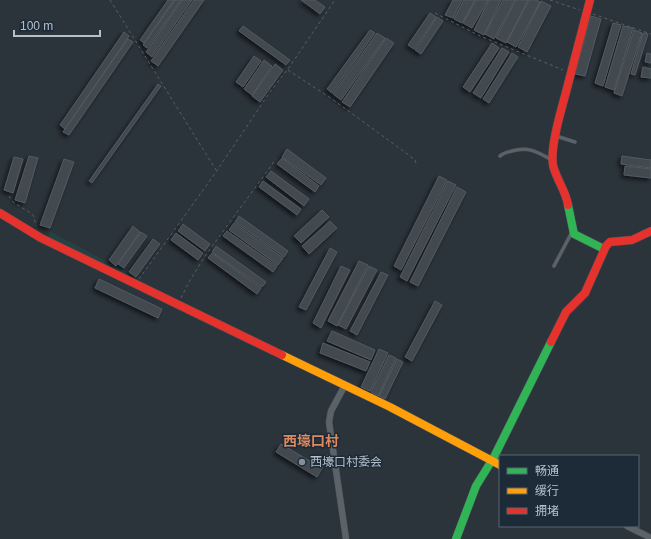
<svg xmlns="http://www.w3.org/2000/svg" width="651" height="539" viewBox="0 0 651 539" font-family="Arial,'Noto Sans SC',sans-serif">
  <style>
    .green { fill: #274042 }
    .building { fill: #42494f; stroke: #535a63; filter: url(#shadow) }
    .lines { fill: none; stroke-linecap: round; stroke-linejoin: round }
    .lane-casing { stroke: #494f55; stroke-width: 4 }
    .street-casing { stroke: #494f55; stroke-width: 7 }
    .fast-casing { stroke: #494f55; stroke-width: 9 }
    .slow-casing { stroke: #494f55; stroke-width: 9 }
    .jam-casing { stroke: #494f55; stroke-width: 9 }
    .path { stroke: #586066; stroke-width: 1; stroke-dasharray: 3 3; stroke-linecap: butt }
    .lane { stroke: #5b6268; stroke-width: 3 }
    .street { stroke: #5b6268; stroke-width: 6 }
    .fast { stroke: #30b455; stroke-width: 8 }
    .slow { stroke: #ff9f0a; stroke-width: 8 }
    .jam { stroke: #e5322d; stroke-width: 8 }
    .poi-dot { fill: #858f99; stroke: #1d2a37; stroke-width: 1.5 }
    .labels { text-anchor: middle; stroke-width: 3; stroke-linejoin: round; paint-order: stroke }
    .poi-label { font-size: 12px; fill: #b5c0cc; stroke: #1d2a37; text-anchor: start }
    .quarter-label { font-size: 14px; font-weight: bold; fill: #dd895f; stroke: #1d2a37 }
  </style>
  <defs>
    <filter id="shadow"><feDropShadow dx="-2.5" dy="2.5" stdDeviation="2" flood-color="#0009"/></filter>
  </defs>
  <rect width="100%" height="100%" fill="#2b333b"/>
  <path class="green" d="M50,231l87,47 -2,2 -86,-41v-5z"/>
  <g class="building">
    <path d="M168,0h6l-30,43 -4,-3z"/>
    <path d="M175,0h6l-34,48 -4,-3z"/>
    <path d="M182,0h10l-40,57 -6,-5z"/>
    <path d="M194,0h10l-46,66 -7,-5z"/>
    <path d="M301,0h14l10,7 -5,7z"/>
    <path d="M453,0h9l-9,18 -8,-3z"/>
    <path d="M464,0h11l-13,23 -8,-4z"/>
    <path d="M476,0h12l-16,28 -9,-5z"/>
    <path d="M489,0h12l-17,35 -10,-5z"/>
    <path d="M503,0h12l-21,39 -9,-5z"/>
    <path d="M516,0h12l-22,43 -10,-5z"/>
    <path d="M529,0h7l4,2 -24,45 -9,-5z"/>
    <path d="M541,1l10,5 -24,46 -9,-5z"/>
    <path d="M430,13l6,4 -22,32 -6,-4z"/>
    <path d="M591,16l10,3 -16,57 -10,-2z"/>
    <path d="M437,17l6,4 -22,33 -6,-4z"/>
    <path d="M613,23l8,2 -18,61 -8,-3z"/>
    <path d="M243,26l47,34 -4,5 -47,-34z"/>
    <path d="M623,26l10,2 -19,62 -9,-3z"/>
    <path d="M370,30l5,3 -43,60 -5,-4z"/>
    <path d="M634,30l8,3 -20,63 -8,-3z"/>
    <path d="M124,32l5,4 -64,93 -5,-4z"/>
    <path d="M377,33l8,5 -44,62 -8,-6z"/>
    <path d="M643,33l5,1 -13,41 -4,-1z"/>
    <path d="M386,38l8,5 -44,64 -8,-5z"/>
    <path d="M128,39l5,3 -64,93 -6,-3z"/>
    <path d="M492,43l7,5 -29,44 -7,-5z"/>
    <path d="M502,48l7,4 -28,46 -8,-5z"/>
    <path d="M512,53l6,4 -29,46 -6,-4z"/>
    <path d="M647,53l4,1v9l-6,-1z"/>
    <path d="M254,56l7,5 -18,26 -7,-5z"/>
    <path d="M264,60l8,6 -20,29 -8,-6z"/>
    <path d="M275,64l8,6 -23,32 -8,-6z"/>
    <path d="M643,67l8,2v9l-10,-1z"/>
    <path d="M158,84l3,2 -69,97 -3,-2z"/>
    <path d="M287,149l39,29 -5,7 -39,-28z"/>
    <path d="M29,156l9,2 -13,45 -10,-3z"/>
    <path d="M622,156l29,4v8l-30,-4z"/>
    <path d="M14,157l9,2 -10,34 -9,-3z"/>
    <path d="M282,158l37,28 -4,6 -38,-28z"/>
    <path d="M64,159l10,3 -24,66 -10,-3z"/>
    <path d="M625,166l26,3v9l-27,-3z"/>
    <path d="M271,171l38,28 -5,7 -38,-29z"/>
    <path d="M439,176l8,4 -46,90 -7,-4z"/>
    <path d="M263,181l38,28 -4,6 -38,-28z"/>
    <path d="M448,181l8,4 -49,96 -7,-4z"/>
    <path d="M457,187l9,5 -48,94 -8,-4z"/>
    <path d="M322,210l7,7 -28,26 -7,-7z"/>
    <path d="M239,216l49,35 -4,6 -49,-35z"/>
    <path d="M330,221l7,7 -28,26 -7,-8z"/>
    <path d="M234,223l49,35 -5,7 -49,-35z"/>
    <path d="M183,224l27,20 -5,7 -27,-20z"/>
    <path d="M133,226l7,6 -24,34 -7,-6z"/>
    <path d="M227,231l50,35 -4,6 -50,-36z"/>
    <path d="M141,232l6,4 -23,32 -6,-4z"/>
    <path d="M176,233l27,20 -5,7 -27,-20z"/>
    <path d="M153,239l7,5 -24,33 -7,-5z"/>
    <path d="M216,246l50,36 -4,5 -50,-35z"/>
    <path d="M330,248l7,4 -31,58 -7,-3z"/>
    <path d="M212,253l49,35 -4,6 -49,-36z"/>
    <path d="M359,261l9,4 -31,61 -9,-5z"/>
    <path d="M341,266l9,4 -29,58 -8,-5z"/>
    <path d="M369,266l8,4 -31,59 -8,-4z"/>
    <path d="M381,272l7,3 -31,60 -7,-4z"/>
    <path d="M99,279l63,30 -4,9 -63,-30z"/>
    <path d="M435,301l7,4 -30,56 -7,-4z"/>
    <path d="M332,331l43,19 -4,10 -44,-19z"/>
    <path d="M323,343l47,19 -4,9 -46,-18z"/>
    <path d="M379,349l9,4 -18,38 -9,-4z"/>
    <path d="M389,355l7,3 -18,38 -7,-4z"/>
    <path d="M397,359l6,3 -18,37 -6,-3z"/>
    <path d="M281,444l39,23 7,-12 2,1 -12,21 -41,-25z"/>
  </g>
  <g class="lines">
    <defs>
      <g id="lane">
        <path d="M556,136l19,6"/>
        <path d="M500,156c3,-3 7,-4 12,-5 17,-5 25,1 40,9"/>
        <path d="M554,266l18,-34"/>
      </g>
      <g id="street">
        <path d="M345,385l-14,26 -2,11 17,117"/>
        <path d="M627,526l24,12"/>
      </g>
      <g id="fast">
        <path d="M568,205l6,29 30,15"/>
        <path d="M456,539l20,-53 18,-29 57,-115"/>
      </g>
      <path id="slow" d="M282,355l108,52 110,58"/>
      <g id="jam">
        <path d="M568,205c-2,-14 -12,-26 -15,-40 -3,-18 8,-54 13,-73 8,-30 16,-61 24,-92"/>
        <path d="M0,213l41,25 241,117"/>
        <path d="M551,342l15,-30 19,-19 21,-47 4,-4 22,-2 19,-9"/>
      </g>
    </defs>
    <use href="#lane" class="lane-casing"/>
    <use href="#street" class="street-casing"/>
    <use href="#fast" class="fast-casing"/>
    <use href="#slow" class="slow-casing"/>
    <use href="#jam" class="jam-casing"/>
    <g class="path">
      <path d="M110,0l106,170"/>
      <path d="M550,0l30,10"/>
      <path d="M435,13l45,23 83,34"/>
      <path d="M593,14l58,20"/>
      <path d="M288,70l44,29 74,54 9,7 2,6"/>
      <path d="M9,196l4,6 19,12 2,3 2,9"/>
      <path d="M139,279l77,-107 54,-80 18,-23 47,-69"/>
      <path d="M181,298l8,-16 16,-26 71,-97"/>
    </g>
    <use href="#lane" class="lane"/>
    <use href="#street" class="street"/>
    <use href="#fast" class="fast"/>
    <use href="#slow" class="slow"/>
    <use href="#jam" class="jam"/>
  </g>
  <circle class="poi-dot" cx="302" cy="462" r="4"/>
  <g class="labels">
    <g class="poi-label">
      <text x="310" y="466">西壕口村委会</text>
    </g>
    <g class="quarter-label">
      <text x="311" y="446">西壕口村</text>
    </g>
  </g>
  <rect x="499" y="455" width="140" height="72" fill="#1d2a37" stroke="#5a6673"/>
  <rect x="507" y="468" width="20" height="6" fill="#30b455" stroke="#5a6673"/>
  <text x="535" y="475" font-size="12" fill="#b5c0cc">畅通</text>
  <rect x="507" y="488" width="20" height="6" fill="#ff9f0a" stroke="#5a6673"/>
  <text x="535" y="495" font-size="12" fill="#b5c0cc">缓行</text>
  <rect x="507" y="508" width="20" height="6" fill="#e5322d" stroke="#5a6673"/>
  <text x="535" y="515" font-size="12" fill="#b5c0cc">拥堵</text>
  <path d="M14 30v6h86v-6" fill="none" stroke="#b5c0cc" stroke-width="2"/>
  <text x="20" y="30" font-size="12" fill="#b5c0cc" stroke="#1d2a37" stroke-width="3" paint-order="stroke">100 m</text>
</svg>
